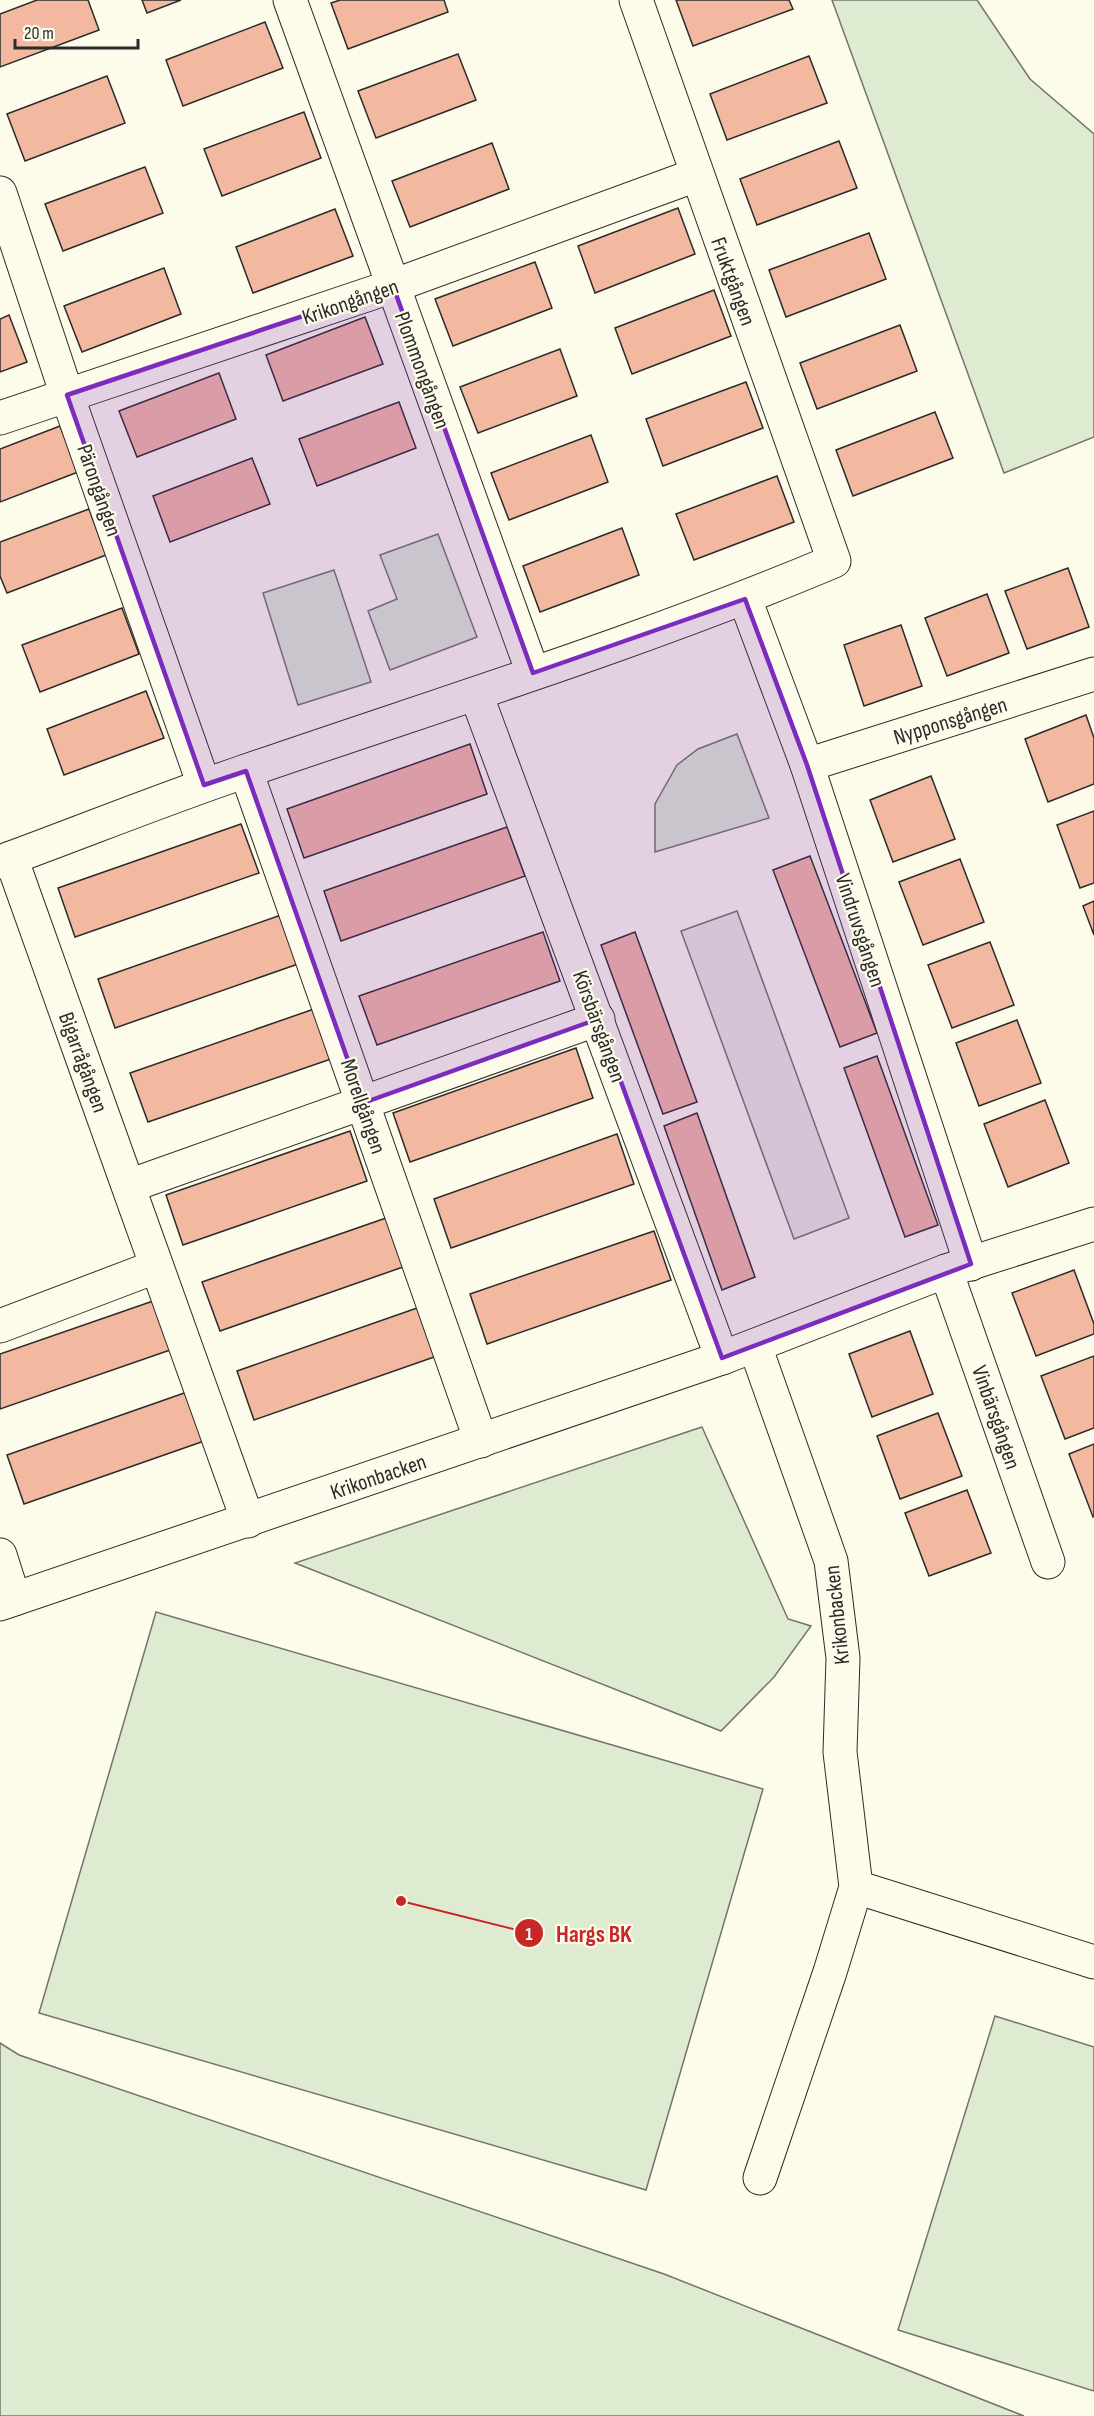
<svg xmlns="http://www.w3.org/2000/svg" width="1094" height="2416" viewBox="0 0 1094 2416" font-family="'Sofia Sans Condensed',sans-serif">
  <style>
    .green { fill: #deebd1; stroke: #74746e; stroke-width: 1.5 }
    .parking { fill: #eceadb; stroke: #74746e; stroke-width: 1.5 }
    .building { fill: #f2b8a0; stroke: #2b2b2b; stroke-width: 1.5 }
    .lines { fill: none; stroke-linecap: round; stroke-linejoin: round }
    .minor-casing { stroke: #2b2b2b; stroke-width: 35 }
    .minor { stroke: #fdfbea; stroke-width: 33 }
    .marked { fill: #7b2cbf; fill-opacity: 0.2; stroke: #7b2cbf; stroke-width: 4.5; stroke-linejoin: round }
    .labels { text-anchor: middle; stroke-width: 4.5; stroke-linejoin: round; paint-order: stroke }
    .street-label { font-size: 22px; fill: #2b2b2b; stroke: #fdfbea }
    .leader { fill: none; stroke: #c62828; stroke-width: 2 }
    .callout-dot { fill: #c62828; stroke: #fdfbea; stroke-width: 2 }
    .mark-label { font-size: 18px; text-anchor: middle; font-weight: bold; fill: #fff }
    .callout-label { font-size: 24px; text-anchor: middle; font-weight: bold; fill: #c62828; stroke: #fdfbea; stroke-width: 4.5; stroke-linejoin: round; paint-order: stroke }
  </style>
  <rect width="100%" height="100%" fill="#fdfbea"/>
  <g class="green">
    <path d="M832,0h145l53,79 64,55v303l-90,36z"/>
    <path d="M438,534l39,103 -87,33 -22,-59 29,-12 -17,-44z"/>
    <path d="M334,570l37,112 -73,23 -35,-112z"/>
    <path d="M737,734l32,84 -114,34v-48l22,-39 21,-16z"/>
    <path d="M702,1427l86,192 23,7 -37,51 -53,54 -426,-168z"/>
    <path d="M156,1612l607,177 -117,401 -607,-177z"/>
    <path d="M995,2016l99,31v344l-196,-61z"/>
    <path d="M0,2043l19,12 645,219 360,142h-1024z"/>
  </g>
  <path class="parking" d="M737,911l112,307 -55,21 -113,-308z"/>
  <g class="building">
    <path d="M37,0h51l11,30 -99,37v-53z"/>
    <path d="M142,0h39l-34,13z"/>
    <path d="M340,0h104l4,12 -100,37 -17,-46z"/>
    <path d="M676,0h113l4,9 -100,37z"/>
    <path d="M265,22l18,46 -100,38 -17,-46z"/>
    <path d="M458,54l18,46 -100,38 -18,-47z"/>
    <path d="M809,56l18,47 -100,37 -17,-46z"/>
    <path d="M107,76l18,47 -100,38 -18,-47z"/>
    <path d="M304,112l17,46 -99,38 -18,-47z"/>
    <path d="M839,141l18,47 -100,37 -17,-46z"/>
    <path d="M492,143l17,46 -99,38 -18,-46z"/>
    <path d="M145,167l18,46 -100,38 -18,-47z"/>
    <path d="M678,208l17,46 -100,39 -17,-47z"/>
    <path d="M335,209l18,47 -100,37 -17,-46z"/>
    <path d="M869,233l17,46 -100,38 -17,-47z"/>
    <path d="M535,262l17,46 -99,38 -18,-47z"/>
    <path d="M164,268l17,46 -99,38 -18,-46z"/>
    <path d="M714,290l17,46 -99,38 -17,-46z"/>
    <path d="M9,315l18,47 -27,10v-53z"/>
    <path d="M365,317l18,47 -100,37 -17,-46z"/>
    <path d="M900,325l17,46 -100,38 -17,-46z"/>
    <path d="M560,349l17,47 -99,37 -18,-46z"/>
    <path d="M219,373l17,46 -99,38 -18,-46z"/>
    <path d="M746,382l17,46 -100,38 -17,-47z"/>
    <path d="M399,402l17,46 -99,38 -18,-47z"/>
    <path d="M935,412l18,46 -100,38 -17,-46z"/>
    <path d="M60,426l18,46 -78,30v-53z"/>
    <path d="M591,435l17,47 -99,38 -18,-47z"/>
    <path d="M252,458l18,46 -100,38 -17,-46z"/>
    <path d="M777,476l17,46 -100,38 -18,-46z"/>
    <path d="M89,509l17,46 -99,38 -7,-17v-34z"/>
    <path d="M622,528l17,47 -99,37 -17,-46z"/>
    <path d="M1068,568l21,59 -62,22 -22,-58z"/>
    <path d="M987,594l22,59 -62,23 -22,-58z"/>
    <path d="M122,608l17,46 -99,38 -18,-47z"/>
    <path d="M901,625l21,61 -58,20 -20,-61z"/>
    <path d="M146,691l18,47 -100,37 -17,-46z"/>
    <path d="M1086,715l8,23v46l-46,18 -23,-63z"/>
    <path d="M470,744l17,50 -183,64 -17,-49z"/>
    <path d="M931,776l24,63 -62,23 -23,-62z"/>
    <path d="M1094,811v72l-14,5 -23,-63z"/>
    <path d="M241,824l18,49 -184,64 -17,-49z"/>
    <path d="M507,827l18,49 -184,65 -17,-50z"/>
    <path d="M810,856l67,177 -37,14 -67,-177z"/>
    <path d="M960,859l24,63 -61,23 -24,-63z"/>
    <path d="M1094,901v34l-11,-29z"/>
    <path d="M281,915l17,49 -183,64 -17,-49z"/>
    <path d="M543,932l17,49 -183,64 -18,-49z"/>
    <path d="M635,932l62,170 -34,12 -62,-169z"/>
    <path d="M990,942l24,63 -62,23 -24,-63z"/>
    <path d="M314,1009l17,50 -183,63 -18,-49z"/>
    <path d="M1017,1020l24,63 -62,23 -23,-63z"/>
    <path d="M576,1048l17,50 -183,64 -17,-49z"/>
    <path d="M877,1056l61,169 -33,12 -61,-169z"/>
    <path d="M1045,1100l24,63 -61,24 -24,-63z"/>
    <path d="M697,1113l58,164 -33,13 -58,-164z"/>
    <path d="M350,1131l17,50 -184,64 -17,-50z"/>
    <path d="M617,1134l17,50 -183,64 -17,-49z"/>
    <path d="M386,1218l17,49 -183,64 -18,-49z"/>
    <path d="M654,1231l17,49 -184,64 -17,-50z"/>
    <path d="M1074,1270l20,54v10l-58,22 -24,-63z"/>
    <path d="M156,1300l17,49 -173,60v-55z"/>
    <path d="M420,1307l17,49 -183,64 -17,-49z"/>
    <path d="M910,1331l23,63 -61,23 -23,-63z"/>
    <path d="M1094,1356v72l-29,11 -24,-63z"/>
    <path d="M190,1391l17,49 -183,64 -17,-49z"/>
    <path d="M938,1413l24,63 -62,23 -23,-63z"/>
    <path d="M1094,1444v72l-1,1 -24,-63z"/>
    <path d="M967,1490l24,63 -62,23 -24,-63z"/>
  </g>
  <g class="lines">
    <defs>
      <g id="minor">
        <path d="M290,0l243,673"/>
        <path d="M0,193l67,202 137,390"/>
        <path d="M0,418l393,-132 303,-111"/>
        <path d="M745,599l62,166 164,499"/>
        <path d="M476,694l246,664"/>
        <path d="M807,765l287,-91"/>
        <path d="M246,771l235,670"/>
        <path d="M11,858c79,221 157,442 237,663"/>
        <path d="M0,862c82,-30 163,-63 246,-91 197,-68 396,-129 588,-210l-198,-561"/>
        <path d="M129,1186l469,-167"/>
        <path d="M946,1271l102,291"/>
        <path d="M0,1326l155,-59"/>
        <path d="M755,1346l76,215 12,97 -3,94 16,135 -26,85 -70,206"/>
        <path d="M0,1555l14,44"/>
        <path d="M0,1604l722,-246 224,-87 148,-47"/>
        <path d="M856,1887l238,75"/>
      </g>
    </defs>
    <use href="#minor" class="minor-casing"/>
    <use href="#minor" class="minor"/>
  </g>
  <path class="marked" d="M393,286l140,387 212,-74 62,166 164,499 -249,94 -124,-339 -235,84 -117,-332 -42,14 -137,-390z"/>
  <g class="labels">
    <g class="street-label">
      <text transform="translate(734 281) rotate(70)" y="8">Fruktgången</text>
      <text transform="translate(350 301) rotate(-19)" y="8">Krikongången</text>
      <text transform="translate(423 370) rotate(70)" y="8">Plommongången</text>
      <text transform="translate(100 490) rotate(71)" y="8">Pärongången</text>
      <text transform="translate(950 720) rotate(-17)" y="8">Nypponsgången</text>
      <text transform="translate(861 930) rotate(72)" y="8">Vindruvsgången</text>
      <text transform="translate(600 1026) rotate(70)" y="8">Körsbärsgången</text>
      <text transform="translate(84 1062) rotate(70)" y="8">Bigarrågången</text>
      <text transform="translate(364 1106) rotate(71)" y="8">Morellgången</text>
      <text transform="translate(997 1417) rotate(71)" y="8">Vinbärsgången</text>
      <text transform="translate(378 1476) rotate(-19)" y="8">Krikonbacken</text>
      <text transform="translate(836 1615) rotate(-96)" y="8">Krikonbacken</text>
    </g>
  </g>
  <path class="leader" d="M401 1901L529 1933"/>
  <g class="callout-dot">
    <circle cx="401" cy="1901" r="6"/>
    <circle cx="529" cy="1933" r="15"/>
  </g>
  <g class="mark-label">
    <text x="529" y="1940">1</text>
  </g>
  <g class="callout-label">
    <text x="594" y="1942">Hargs BK</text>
  </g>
  <path d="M15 39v9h123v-9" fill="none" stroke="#2b2b2b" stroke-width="3"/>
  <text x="24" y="39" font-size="18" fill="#2b2b2b" stroke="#fdfbea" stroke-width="4.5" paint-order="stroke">20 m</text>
</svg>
